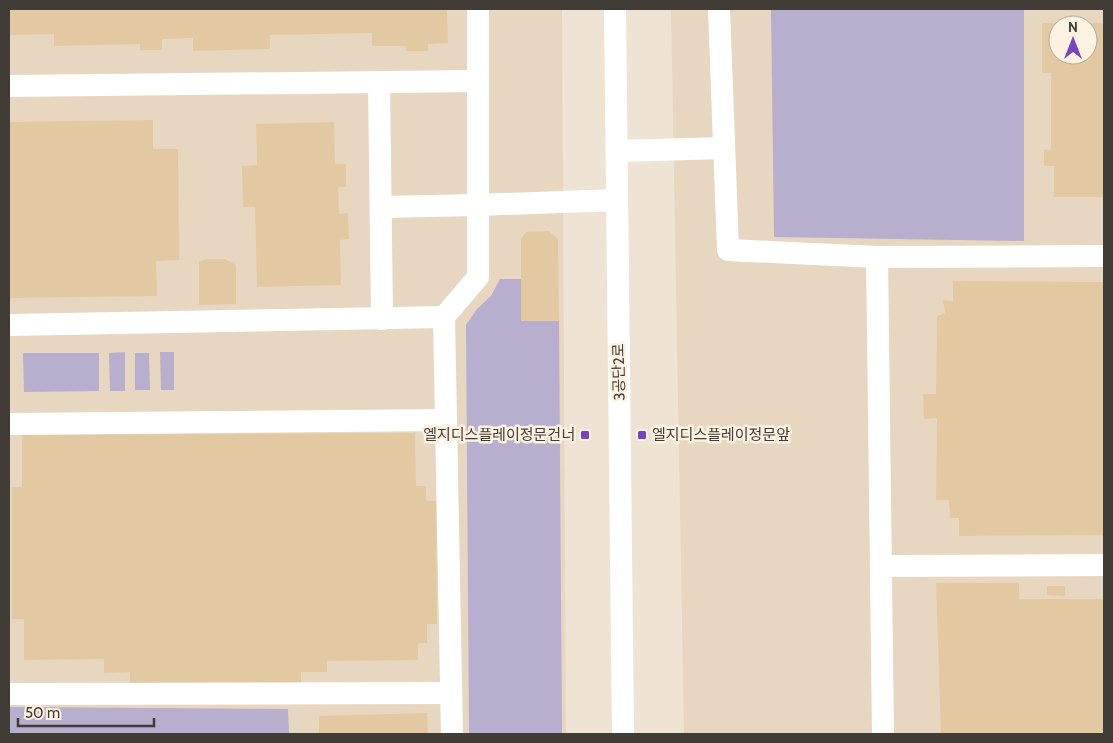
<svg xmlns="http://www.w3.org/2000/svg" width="1113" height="743" viewBox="0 0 1113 743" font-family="Cabin,'Noto Sans KR',sans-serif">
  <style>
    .built { fill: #e7d7c1; fill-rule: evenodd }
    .green { fill: #b8aecd }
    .building { fill: #e3c9a2; fill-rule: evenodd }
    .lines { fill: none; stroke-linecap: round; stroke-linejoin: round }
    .minor { stroke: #fff; stroke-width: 22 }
    .poi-dot { fill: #7644bb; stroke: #fdf1e1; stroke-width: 2 }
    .labels { text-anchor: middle; stroke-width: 5; stroke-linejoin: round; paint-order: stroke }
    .street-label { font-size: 15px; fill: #413c36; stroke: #fdf1e1 }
    .poi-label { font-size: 15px; fill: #413c36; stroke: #fdf1e1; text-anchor: end }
  </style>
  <rect width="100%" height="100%" fill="#efe4d4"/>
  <g class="built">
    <path d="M9,9h553l4,725h-557z"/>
    <path d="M671,9h433v725h-420zM1058,25h30v30h-30z"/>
  </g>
  <g class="green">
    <path d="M771,9h253v232l-250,-4z"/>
    <path d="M500,279h21v42h38l3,413h-93l-3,-409 11,-16 14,-13z"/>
    <path d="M125,352v39h-15l-1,-38z"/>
    <path d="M160,352h14v38h-13z"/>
    <path d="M23,353h76v38l-75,1z"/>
    <path d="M135,353h14l1,37h-15z"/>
    <path d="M9,707l279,2 1,25h-279z"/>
  </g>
  <g class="building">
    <path d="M9,9h438l1,34 -20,1v7h-22l-1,-5h-33v-13l-102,2v14l-77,2v-13l-31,1v11h-22v-6l-86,2v-12l-45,1z"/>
    <path d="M1042,23h62v174h-50v-31h-10v-16h7v-77h-9zM1058,25h30v30h-30z"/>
    <path d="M153,120v29h25l1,111 -23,1 1,35 -148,2v-176z"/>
    <path d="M334,122l1,42h11v23h-8l1,27 9,-1 1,26 -9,1 1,45 -84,2 -2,-80h-12l-1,-41 15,-1 -1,-41z"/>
    <path d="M549,231l9,8 1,82h-38v-82l5,-7z"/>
    <path d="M206,259h19l11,6v39l-37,1v-43z"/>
    <path d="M953,281l151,1v253l-145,1v-18h-9l-1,-18h-13l1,-82 -13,1 -1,-25h13l1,-78 8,-3 -2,-13 10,1z"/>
    <path d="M415,433l1,53h10v15h10l1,123h-10v19h-9v17l-91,1v11h-26v12l-171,1v-13l-26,1v-14l-80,1v-41h-12v-132h10v-52z"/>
    <path d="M936,583h83v16h85v135h-163z"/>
    <path d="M1047,586h18v10l-18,-1z"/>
    <path d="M427,713l1,21h-109v-18z"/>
  </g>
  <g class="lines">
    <g class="minor">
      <path d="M615,9l8,725"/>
      <path d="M719,9l9,241 149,7 227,-1"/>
      <path d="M379,82l3,237"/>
      <path d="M9,86l469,-5"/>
      <path d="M617,151l107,-3"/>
      <path d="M381,207l97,-2 139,-5"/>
      <path d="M877,257l6,477"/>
      <path d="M9,325l435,-8"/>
      <path d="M9,424l437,-4"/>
      <path d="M881,566l223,-1"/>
      <path d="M9,694l442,-1"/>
      <path d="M452,734l-8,-417 34,-40v-268"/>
    </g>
  </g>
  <g class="poi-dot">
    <rect x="580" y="430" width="10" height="10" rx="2.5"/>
    <rect x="637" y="430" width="10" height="10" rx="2.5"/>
  </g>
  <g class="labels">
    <g class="street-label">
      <text transform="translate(619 372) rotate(-91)" y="5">3공단2로</text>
    </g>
    <g class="poi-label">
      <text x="575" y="440">엘지디스플레이정문건너</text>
      <text x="652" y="440" text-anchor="start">엘지디스플레이정문앞</text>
    </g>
  </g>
  <rect width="1113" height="743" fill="none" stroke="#413c36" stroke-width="20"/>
  <g transform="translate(1073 40)"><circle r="24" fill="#fdf1e1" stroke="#b2a99d"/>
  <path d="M0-4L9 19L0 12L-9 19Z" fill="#7644bb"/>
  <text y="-8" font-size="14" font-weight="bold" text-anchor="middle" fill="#413c36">N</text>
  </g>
  <path d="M18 718v8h136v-8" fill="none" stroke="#413c36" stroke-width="2.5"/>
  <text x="25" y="718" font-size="15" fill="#413c36" stroke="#fdf1e1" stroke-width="4" paint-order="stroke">50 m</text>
</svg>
